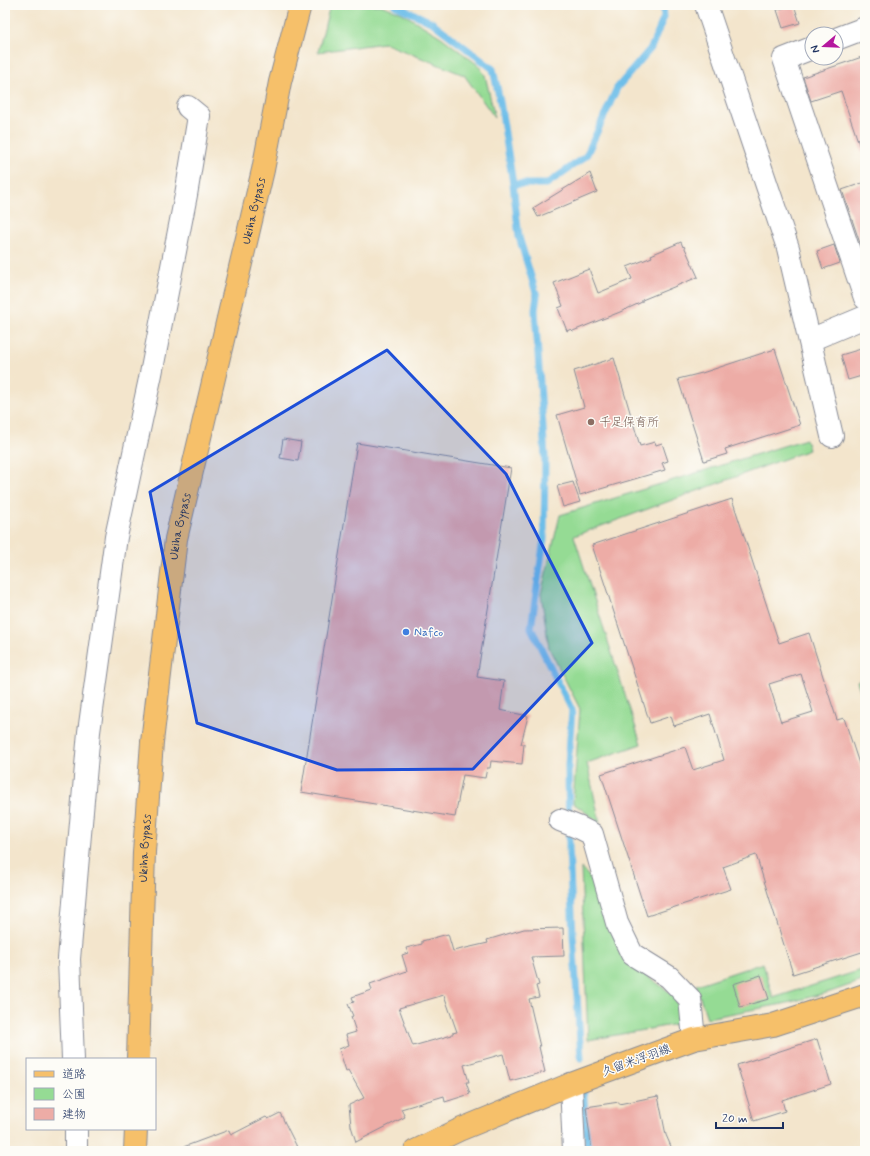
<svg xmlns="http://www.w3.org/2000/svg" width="870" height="1156" viewBox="0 0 870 1156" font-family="Mynerve,'Klee One',sans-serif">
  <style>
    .green { fill: #95db94; stroke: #588579 }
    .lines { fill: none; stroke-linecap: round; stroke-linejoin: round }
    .stream { stroke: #6dbee9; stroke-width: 7 }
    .building { fill: #edaca6; fill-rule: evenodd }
    .minor-casing { stroke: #878a95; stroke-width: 24 }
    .major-casing { stroke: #878a95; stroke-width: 24 }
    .highway-casing { stroke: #878a95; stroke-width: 24 }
    .minor { stroke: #fff; stroke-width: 22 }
    .major { stroke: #f6c06b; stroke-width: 22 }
    .highway { stroke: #f6c06b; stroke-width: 22 }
    .marked { fill: #1d4ed8; fill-opacity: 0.2; stroke: #1d4ed8; stroke-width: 3; stroke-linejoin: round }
    .education-dot { fill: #8d6e63; stroke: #fdfcf7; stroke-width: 1.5 }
    .shop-dot { fill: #3f7fe0; stroke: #fdfcf7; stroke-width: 1.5 }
    .labels { text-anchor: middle; stroke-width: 3; stroke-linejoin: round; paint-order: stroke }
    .street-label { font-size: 12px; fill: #1b2f5e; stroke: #fdfcf7 }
    .education-label { font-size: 12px; fill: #785e54; stroke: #fdfcf7; text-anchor: start }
    .shop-label { font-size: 12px; fill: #366cbe; stroke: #fdfcf7; text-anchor: start }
  </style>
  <rect width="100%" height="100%" fill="#fdfcf7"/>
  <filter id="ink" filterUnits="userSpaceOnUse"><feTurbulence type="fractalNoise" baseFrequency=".025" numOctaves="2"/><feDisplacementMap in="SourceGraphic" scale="8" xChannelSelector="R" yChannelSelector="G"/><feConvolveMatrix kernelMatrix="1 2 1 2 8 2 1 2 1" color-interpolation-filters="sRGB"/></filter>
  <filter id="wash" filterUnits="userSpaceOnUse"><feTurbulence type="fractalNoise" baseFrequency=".012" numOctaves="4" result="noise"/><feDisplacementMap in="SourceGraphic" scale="16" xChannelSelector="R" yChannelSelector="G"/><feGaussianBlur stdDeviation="0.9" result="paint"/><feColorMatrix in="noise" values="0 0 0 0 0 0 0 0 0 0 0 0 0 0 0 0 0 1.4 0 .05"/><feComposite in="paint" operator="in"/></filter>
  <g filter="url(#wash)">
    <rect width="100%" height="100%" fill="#f3e5cc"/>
    <g class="green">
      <path d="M330,5h51l21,8 39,24 37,28 7,10 10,43 -31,-43 -80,-32 -66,9z"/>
      <path d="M806,439l3,11 -235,86 67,208 -54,19 13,60 -27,-20 7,-94 -31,-61 -8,-54 19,-79z"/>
      <path d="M865,678v27l-8,-24z"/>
      <path d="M581,868l15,16 26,74 53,38 8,27 -95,17z"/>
      <path d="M763,963l10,35 92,-29v11l-35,12 -47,12 -76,14 -11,-33z"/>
    </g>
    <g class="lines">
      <g class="stream">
        <path d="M395,5l38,18 60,46 7,32 13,83"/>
        <path d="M581,1058l-8,-123 -4,-86 -1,-84 4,-55 -41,-82 13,-89 1,-82 -10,-147 2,-14 -18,-59 -6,-53h34l39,-28 31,-68 34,-40 13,-31 -1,-12"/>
        <path d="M583,1087l5,64"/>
      </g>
    </g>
    <g id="blocks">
      <g class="building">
        <path d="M791,5h3l6,18 -17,5 -6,-18z"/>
        <path d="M865,56v97h-3l-21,-62 -30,10 -8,-24z"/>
        <path d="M590,173l7,19 -59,25 -5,-9z"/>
        <path d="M865,182v73h-1l-22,-65z"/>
        <path d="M681,242l2,5 1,-1 14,31 -56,23v2l-22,10 -47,19 -2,-2 -4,2 -9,-23 5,-2 -9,-23 35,-14 9,24 34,-14 -5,-12 25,-10 -1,-2z"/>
        <path d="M834,245l6,18 -17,6 -6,-18z"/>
        <path d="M775,349l25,76 -75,24 2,5 -23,7 -26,-82 24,-6z"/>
        <path d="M861,349l4,12v14l-17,5 -7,-25z"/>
        <path d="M614,358l26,88 15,-4 1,3 6,-2 6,18 -6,2 3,7 -85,25 -23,-80 27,-8 -10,-36z"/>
        <path d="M283,439l18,3 -3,19 -18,-3z"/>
        <path d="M357,443l154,25 -34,209 27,4 -4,29 28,6 -7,28h3l-2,20 -31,-3 -1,7h-3l-2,10 -22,-3 -8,42 -154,-25z"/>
        <path d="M573,482l7,20 -17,5 -6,-21z"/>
        <path d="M732,499l47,144 30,-10 28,87 7,-2 21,64v169l-72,23 -37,-119 -33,12 8,22 -84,27 -46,-142 84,-27 8,23 31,-10 -14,-46 -36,12 -3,-10 -21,7 -58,-178zM801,674l12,38 -32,10 -12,-38z"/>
        <path d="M563,928l1,28 -33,1 8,28 -3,1 3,11 -10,2 11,48h-1l6,25 -35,9 -7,-27 -39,11 5,17h-3l4,12 -25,8 -1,-6 -43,13 4,8 -49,25 -5,-16 -2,-21 15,-7 -16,-28 -2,1 -7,-22 10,-4 -3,-10 10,-3 -5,-15 2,-1 -5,-12 6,-2 -2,-5 20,-7 -2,-6 37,-13 -5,-16 6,-2 -2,-5 16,-4v-3l26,-7 5,17 35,-8 -1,-3 37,-11zM444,995l13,37 -5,1v2l-39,11 -14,-38z"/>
        <path d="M761,975l8,24 -29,8 -7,-23z"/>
        <path d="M817,1039l14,45 -49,16 3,11 -31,10 -17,-56z"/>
        <path d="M658,1096l8,39 7,16h-81l-6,-44 33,-5v2z"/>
        <path d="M280,1113l19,38h-121v-2l51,-19 2,5 35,-18 2,2z"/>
      </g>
    </g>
  </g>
  <g filter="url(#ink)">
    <use href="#blocks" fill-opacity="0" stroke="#878a95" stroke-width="1"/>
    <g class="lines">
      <defs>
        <g id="minor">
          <path d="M706,5l82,243 44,188"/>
          <path d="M836,39l29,-11"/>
          <path d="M812,48l-28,11 81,239"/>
          <path d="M810,340l55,-23"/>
          <path d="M560,820l20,8 12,6 25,89 15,31 37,23 21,22 4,40"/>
          <path d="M73,1059l-4,-100 20,-227 27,-195 35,-163 35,-179 13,-79 -11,-9"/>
          <path d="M571,1084l3,67"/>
          <path d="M76,1129v22"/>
        </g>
        <path id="major" d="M415,1151l44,-21 112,-46 123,-45 79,-14 92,-30"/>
        <g id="highway">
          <path id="s1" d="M138,1059l6,-207 8,-110 24,-203 87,-369 17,-88 20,-77"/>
          <path d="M135,1151l1,-22"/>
        </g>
      </defs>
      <use href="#minor" class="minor-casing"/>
      <use href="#major" class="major-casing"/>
      <use href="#highway" class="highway-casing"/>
      <use href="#minor" class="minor"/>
      <use href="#major" class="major"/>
      <use href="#highway" class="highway"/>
    </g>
  </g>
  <path class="marked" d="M387,350l119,124 86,169 -119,126 -136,1 -140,-47 -47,-231z"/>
  <circle class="education-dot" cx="591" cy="422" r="4"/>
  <circle class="shop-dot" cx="406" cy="632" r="4"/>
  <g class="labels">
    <g class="street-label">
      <text dy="4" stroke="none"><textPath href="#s1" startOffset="859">Ukiha Bypass</textPath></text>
      <text dy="4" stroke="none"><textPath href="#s1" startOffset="535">Ukiha Bypass</textPath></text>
      <text dy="4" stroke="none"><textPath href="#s1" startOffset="211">Ukiha Bypass</textPath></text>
      <text transform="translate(636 1060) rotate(-20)" y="4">久留米浮羽線</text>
    </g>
    <g class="education-label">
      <text x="599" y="426">千足保育所</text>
    </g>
    <g class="shop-label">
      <text x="414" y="636">Nafco</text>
    </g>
  </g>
  <rect width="870" height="1156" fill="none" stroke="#fdfcf7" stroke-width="20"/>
  <rect x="26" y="1058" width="130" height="72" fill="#fdfcf7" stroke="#a3aaba"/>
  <rect x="34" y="1071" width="20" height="6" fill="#f6c06b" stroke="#a3aaba"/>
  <text x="62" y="1078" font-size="12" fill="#1b2f5e">道路</text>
  <rect x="34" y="1088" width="20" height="12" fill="#95db94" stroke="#a3aaba"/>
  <text x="62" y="1098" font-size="12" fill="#1b2f5e">公園</text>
  <rect x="34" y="1108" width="20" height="12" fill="#edaca6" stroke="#a3aaba"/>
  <text x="62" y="1118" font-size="12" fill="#1b2f5e">建物</text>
  <g transform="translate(824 46) rotate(251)"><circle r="19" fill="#fdfcf7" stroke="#a3aaba"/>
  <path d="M0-3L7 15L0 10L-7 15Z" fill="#b5179e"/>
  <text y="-6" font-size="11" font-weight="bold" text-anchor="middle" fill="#1b2f5e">N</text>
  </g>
  <path d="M716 1122v6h67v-6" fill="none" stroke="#1b2f5e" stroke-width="2"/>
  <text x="722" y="1122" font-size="12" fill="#1b2f5e" stroke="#fdfcf7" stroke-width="3" paint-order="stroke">20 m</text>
</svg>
